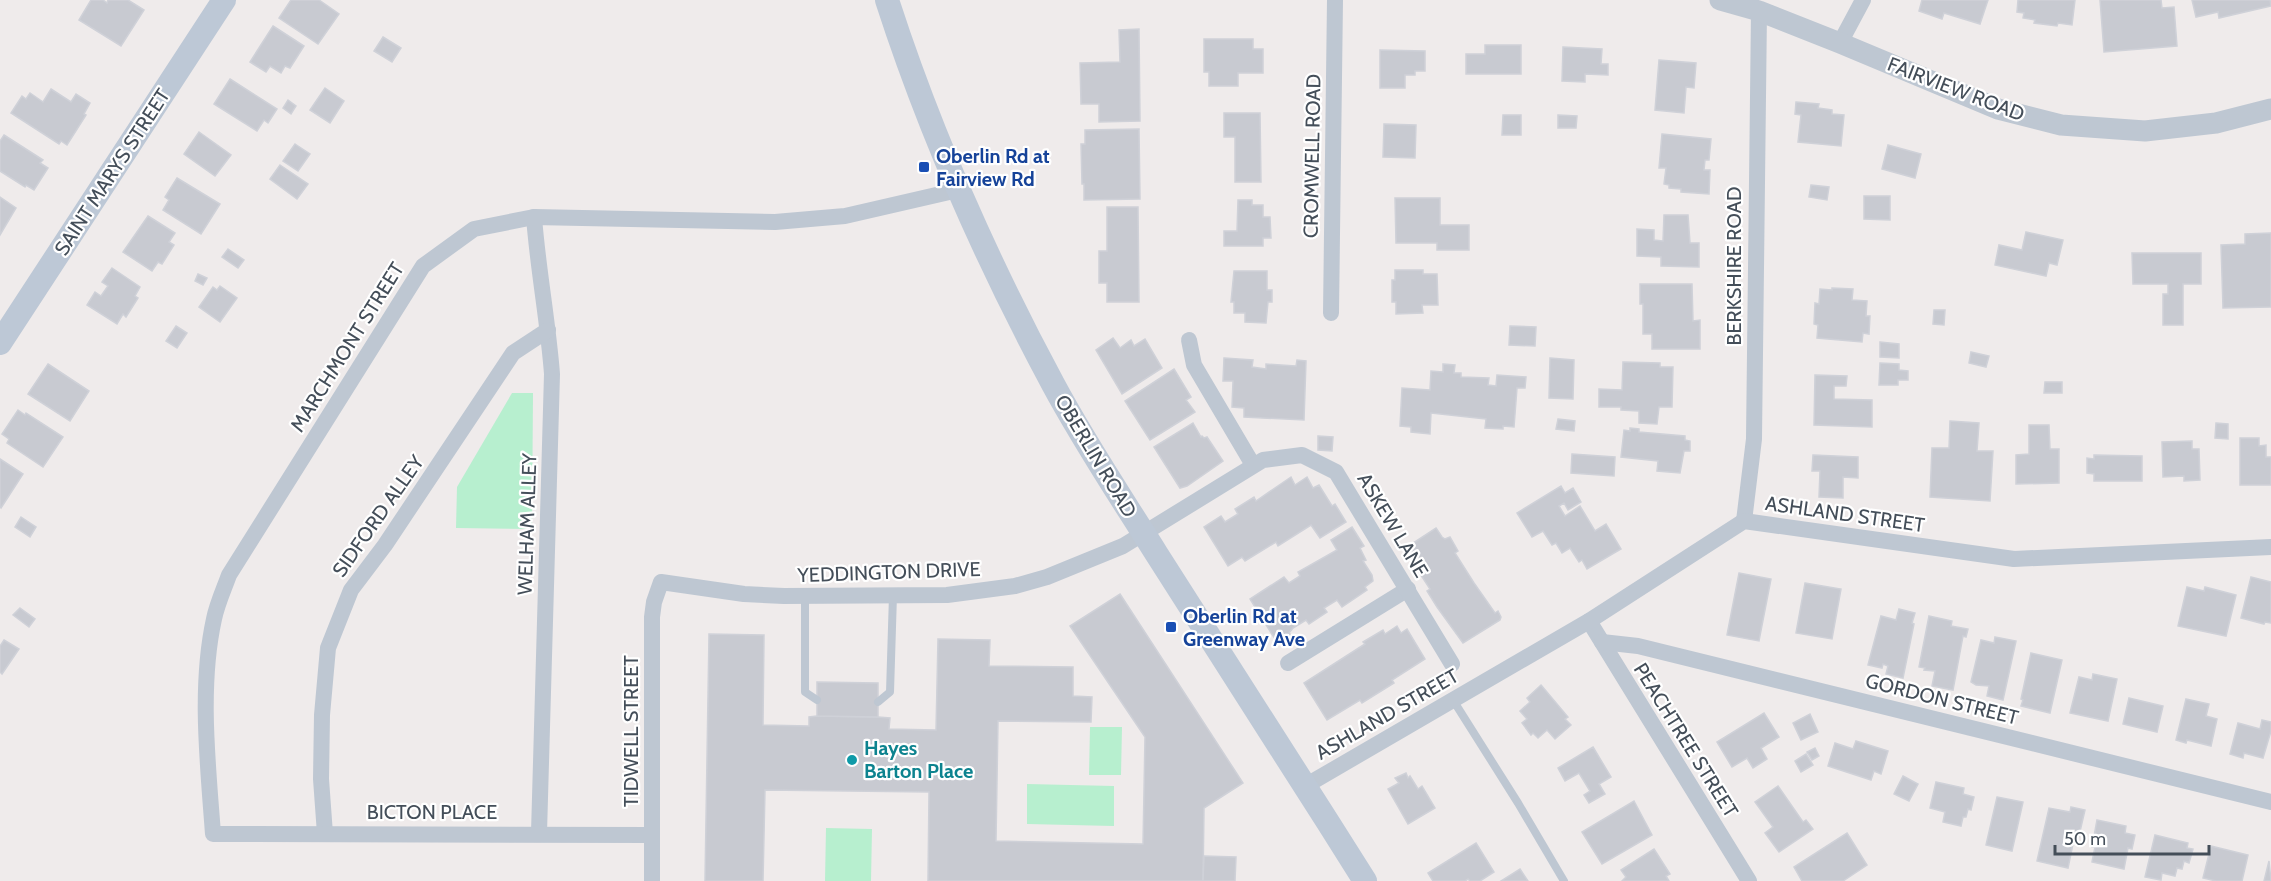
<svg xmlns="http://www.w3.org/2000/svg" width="2271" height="881" viewBox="0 0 2271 881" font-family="Cabin,sans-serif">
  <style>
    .green { fill: #b7efcf }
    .building { fill: #c8cad1; stroke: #cfd1d8; stroke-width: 1.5 }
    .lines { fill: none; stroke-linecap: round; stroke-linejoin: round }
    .service { stroke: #bec7d2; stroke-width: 8 }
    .minor { stroke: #bec7d2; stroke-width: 16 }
    .tertiary { stroke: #bec7d2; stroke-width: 21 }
    .secondary { stroke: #bdc8d6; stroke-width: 24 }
    .transit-dot { fill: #1a4fb4; stroke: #fff; stroke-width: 2 }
    .culture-dot { fill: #0f9aa8; stroke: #fff; stroke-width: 2 }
    .labels { text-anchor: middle; stroke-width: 4.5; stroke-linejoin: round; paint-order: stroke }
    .street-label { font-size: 20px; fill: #444e59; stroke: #fff }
    .transit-label { font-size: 20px; font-weight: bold; fill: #164399; stroke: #fff; text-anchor: start }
    .culture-label { font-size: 20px; font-weight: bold; fill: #0d838f; stroke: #fff; text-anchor: start }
  </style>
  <rect width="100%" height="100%" fill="#efebeb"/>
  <g class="green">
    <path d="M512,393h21l-1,136 -76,-1 1,-41z"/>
    <path d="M1090,727h32l-1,48h-32z"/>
    <path d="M1027,784l87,2v40l-87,-2z"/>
    <path d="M826,828l46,1 -1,52h-46z"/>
  </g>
  <g class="building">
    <path d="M91,0h12l4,3 1,-3h20l16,10 -23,36 -42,-26z"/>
    <path d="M291,0h28l20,14 -21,30 -39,-26z"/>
    <path d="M1922,0h66l-8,24 -36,-11 -2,6 -23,-8z"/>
    <path d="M2018,0h57l-3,25 -14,-2 -1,3 -23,-3 1,-3 -12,-2 1,-5 -7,-1z"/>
    <path d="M2100,0h61l1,8 12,-1 3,39 -73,6z"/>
    <path d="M2192,0h78l1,6 -52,12 -1,-6 -22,5z"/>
    <path d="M273,26l31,20 -14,22 -5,-2 -4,7 -11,-7 -4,6 -16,-10z"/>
    <path d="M1139,29l1,92 -41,1v-18h-18l-1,-41 40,-1 -1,-32z"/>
    <path d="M383,37l18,11 -9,14 -18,-11z"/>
    <path d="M1204,39h49v10h10v24h-25v13h-29v-14h-5z"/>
    <path d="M1485,45h36v29h-55v-20h19z"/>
    <path d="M1563,47l39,2 -1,15h7v11l-23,-1v8l-23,-1z"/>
    <path d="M1380,50l45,1v20h-10v4h-10v13h-25z"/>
    <path d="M1659,60l37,3 -2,25 -8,-1 -2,26 -29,-3z"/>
    <path d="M230,79l47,30 -9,14 -4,-3 -7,11 -43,-27z"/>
    <path d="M325,88l19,13 -14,22 -20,-13z"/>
    <path d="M51,89l20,13 5,-8 14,9 -6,11 2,1 -19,30 -6,-4 -2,3 -48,-31 11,-17 4,3 4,-6 13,9z"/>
    <path d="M288,100l8,6 -5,8 -8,-6z"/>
    <path d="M1796,102l23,2 -1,4 14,2v4l12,1 -3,31 -43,-4 3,-27 -6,-1z"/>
    <path d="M1224,113h36l1,69h-26v-45h-11z"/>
    <path d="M1503,115h18v20h-19z"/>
    <path d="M1558,115l19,1 -1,12h-18z"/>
    <path d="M1384,124l32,1 -1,33 -32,-1z"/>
    <path d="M1139,129l1,70 -56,1v-16h-2l-1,-40h4v-14z"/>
    <path d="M199,132l32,23 -16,21 -31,-22z"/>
    <path d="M1662,134l49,5 -2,21h-4l-1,10h6l-1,24 -28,-2v-3l-12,-1v-3l-5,-1 2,-16h-7z"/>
    <path d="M4,135l39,25 -3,3 8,5 -14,22 -8,-5 -1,2 -25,-16v-30z"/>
    <path d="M295,144l15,10 -12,17 -15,-10z"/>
    <path d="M1888,145l33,9 -6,24 -33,-9z"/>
    <path d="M280,165l28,19 -11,15 -27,-20z"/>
    <path d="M177,178l43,26 -19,30 -38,-24 6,-10 -4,-3z"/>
    <path d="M1811,185l18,2 -2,13 -18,-3z"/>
    <path d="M1864,196h26v24l-26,-1z"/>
    <path d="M0,197l16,11 -16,27z"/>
    <path d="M1395,198h45v27h29v25h-32v-7h-41z"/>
    <path d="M1238,200h14v5h11v12h7l1,21h-8v8h-39v-15h13z"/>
    <path d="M1107,207h31l1,95h-32v-19h-8v-32h8z"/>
    <path d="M1664,215h24l2,28h9v24l-38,-1v-9l-24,-1v-27l17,1v10l9,1z"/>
    <path d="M148,216l27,17 -6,9 5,3 -12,19 -4,-2 -6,9 -29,-19z"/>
    <path d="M2026,232l37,8 -6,25 -8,-2 -3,13 -51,-11 4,-20 23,5z"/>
    <path d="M2271,233v74l-48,1 -2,-63 24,-1v-10z"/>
    <path d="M228,249l16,11 -6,8 -16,-11z"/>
    <path d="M2132,253h69v31h-18v41h-20v-31h5v-10h-35z"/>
    <path d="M112,268l28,19 -5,9 3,2 -12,19 -3,-3 -6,10 -30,-19 8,-13 6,4 7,-10 -6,-4z"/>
    <path d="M1395,270h28v4h14l1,31h-16l1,8 -27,1v-12h-4v-22h3z"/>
    <path d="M1234,271h33v19h5v12h-4l-2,21 -21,-1v-9h-11v-11h-3z"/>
    <path d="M198,274l9,4 -4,7 -8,-4z"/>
    <path d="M1640,284h52l1,37 7,-1v29h-48v-15h-9v-30h-3z"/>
    <path d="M220,286l17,12 -17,24 -21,-15 14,-20 4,3z"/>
    <path d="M1832,288l21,1 -1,11 15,1 -1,15h4l-1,18 -6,-1 -1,9 -45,-4 1,-13 -4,-1 1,-21 4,1 1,-15 12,1z"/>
    <path d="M1934,310h11l-1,15 -11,-1z"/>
    <path d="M176,326l11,7 -10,15 -11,-7z"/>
    <path d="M1510,326l26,1 -1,19 -26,-1z"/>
    <path d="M1113,338l7,10 11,-8 3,6 11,-7 17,29 -40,26 -26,-44z"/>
    <path d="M1880,342l19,2v14l-19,-1z"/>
    <path d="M1971,352l18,4 -3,11 -17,-4z"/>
    <path d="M1224,358l29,2 -1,7 14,2v-5l30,2 1,-6 9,1 -2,59 -60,-3v-9l-12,-1 1,-26h-10z"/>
    <path d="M1550,358l24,2 -1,39 -24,-1z"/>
    <path d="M1623,362l37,1v4h13l-1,40h-13l-2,17 -18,-1v-12l-18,-1v-3h-22v-18l23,1z"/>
    <path d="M1880,363l19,1v6l9,1v9h-10v5h-19z"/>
    <path d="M48,364l41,27 -19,30 -42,-27z"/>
    <path d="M1443,364l12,1 -1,8h7v4l28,1 -1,7 8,1 1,-11 29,2 -1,11h-8l-3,39 -11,-1v3l-18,-1 1,-9 -55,-6 -1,21 -19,-2v-5l-11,-1 2,-38 28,2 1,-19 12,1z"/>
    <path d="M1174,369l17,28 -5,3 9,12 -45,28 -25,-39z"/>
    <path d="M1815,375l32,1 -1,10h-12v13l38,1v27l-58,-2z"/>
    <path d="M2045,382h17v11h-18z"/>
    <path d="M18,410l7,5 1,-2 37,24 -20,30 -36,-24 2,-4 -7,-5z"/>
    <path d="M1558,419l17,2 -1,10 -18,-2z"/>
    <path d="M1950,421l29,2 -2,28h16l-3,50 -60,-4 2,-49h17z"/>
    <path d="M1193,423l8,14 1,-1 2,2 3,-1 16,24 -36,25 -7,2 -26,-41z"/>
    <path d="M2216,423l12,1v15l-13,-1z"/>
    <path d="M2029,425h20l1,24h9v34l-43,1v-29l13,-1z"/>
    <path d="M1630,428l9,1v3l46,4v4l5,1v10h-6l-4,22 -23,-2 1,-10 -37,-4 3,-27 6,1z"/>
    <path d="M1318,436l15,1 -1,14 -14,-1z"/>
    <path d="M2240,438h19v8l7,-1v12h5v28h-31z"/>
    <path d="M2192,441v8h7l1,31 -16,1v-5l-21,1 -1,-35z"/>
    <path d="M1572,454l43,3 -1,19 -43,-3z"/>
    <path d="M1813,455l45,2v21l-15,-1v21l-24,-1 1,-26h-8z"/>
    <path d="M2094,455l48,1v25h-48v-7l-7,-1v-15l7,1z"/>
    <path d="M0,459l23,15 -22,34 -1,-1z"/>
    <path d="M1291,477l4,8 12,-8 6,11 6,-3 13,21 3,-2 11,18 -26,16 -9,-13 -33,21 -2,-4 -31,19 -3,-4 -14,9 -24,-39 17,-11 4,6 13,-8 -3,-5 19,-12 2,4z"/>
    <path d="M1561,486l4,7 8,-5 8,14 -13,8 -4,-7 -5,3 6,10 15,-10 15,25 11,-7 15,25 -34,20 -5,-9 -3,2 -9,-14 -8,5 -6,-10 -4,2 -9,-14 -11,6 -15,-24z"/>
    <path d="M21,517l15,10 -6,10 -15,-10z"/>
    <path d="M1352,527l12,19 -4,2 6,12 -3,1 9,14 1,6 -8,6 2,3 -25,17 -5,-7 -13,8 3,4 -18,12 -3,-4 -13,8 -4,5 2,2 -13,9 -28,-45 34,-22 5,6 11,-7 -2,-4 39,-22 -6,-10z"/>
    <path d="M1436,528l6,9 3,2 5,-2 8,14 -3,2 19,30 21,30 3,-2 3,6 -1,3 -37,23 -26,-36 -10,-16 3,-2 -26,-40z"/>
    <path d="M1739,573l32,6 -12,62 -32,-6z"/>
    <path d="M2251,577l20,5v41l-6,-1 -1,2 -23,-6z"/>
    <path d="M1805,583l36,6 -9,50 -36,-6z"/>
    <path d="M2187,587l17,4 1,-4 31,8 -10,41 -48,-10z"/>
    <path d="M1120,594l123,189 -39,25 -1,73h-275l1,-89 -164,-2 -2,91h-58l4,-247 55,1 -1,90 46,1v-9l8,-1 61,1 12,1 -1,11 47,1 2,-91 52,1 -1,26 84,1v29l19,1 -1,25 -93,-1 -2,120 147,3 2,-107 -75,-111z"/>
    <path d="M20,608l15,11 -6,8 -16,-12z"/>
    <path d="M1899,609l16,4 -3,10 2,1 -11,54 -17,-4 2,-8 -5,-2 -1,4 -14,-3 13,-49 15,4z"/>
    <path d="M1929,616l23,5 -1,5 17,3 -2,8 -3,-1 -10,54 -21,-4 3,-15 -11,-1 1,-2 -6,-1z"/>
    <path d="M1397,626l4,7 6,-4 18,30 -33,21 2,3 -32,20 -2,-3 -33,20 -23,-37 61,-39 -2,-2 20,-12 2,4z"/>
    <path d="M1995,637l21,4 -13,59 -16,-4 2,-10 -13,-1 -5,-3 10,-42 13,3z"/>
    <path d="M4,640l15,9 -17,25 -2,-2v-26z"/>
    <path d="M2031,653l31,7 -12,53 -29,-7 2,-6 -2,-1z"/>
    <path d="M2093,674l24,5 -9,42 -38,-8 9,-36 13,3z"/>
    <path d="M817,682l61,1v34l-61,-1z"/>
    <path d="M1541,685l27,32 -3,2 6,6 -16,14 -8,-9 -9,8 -5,-5 -2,2 -9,-12 5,-4 -7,-8 10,-9 -3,-4z"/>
    <path d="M2129,698l34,8 -6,26 -34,-8z"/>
    <path d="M2186,699l23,5 -3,12 11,3 -6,27 -24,-6 -1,3 -10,-3z"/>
    <path d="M1764,713l15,24 -18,11 6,11 -14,9 -6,-10 -15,9 -15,-25z"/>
    <path d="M1810,714l8,18 -17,8 -8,-17z"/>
    <path d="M2262,720l9,2v9l-8,27 -19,-5 -1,5 -13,-4 8,-31 22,6z"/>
    <path d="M1856,741l32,10 -7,23 -7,-3 -3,9 -43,-14 7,-23 18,6z"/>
    <path d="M1593,747l18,30 -12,7 6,10 -16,9 -5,-8 6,-4 -11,-18 -14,8 -7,-13z"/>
    <path d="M1815,748l4,8 -7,4 -5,-8z"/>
    <path d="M1806,754l7,11 -12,7 -6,-11z"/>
    <path d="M1406,773l2,5 2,-2 8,13 4,-3 13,22 -27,16 -20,-35 11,-6 -4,-5z"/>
    <path d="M1903,776l15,8 -9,17 -15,-7z"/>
    <path d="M1936,782l28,6 -1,6 11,3 -3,13 -3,-1 -2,8h-3l-2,9 -18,-4 2,-10 -15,-4z"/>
    <path d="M1778,786l25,36 3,-2 7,9 -34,23 -14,-19 8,-6 -18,-25z"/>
    <path d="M1997,797l26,5 -11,49 -26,-6z"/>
    <path d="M1634,801l18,34 -50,29 -20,-32z"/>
    <path d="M2071,807l14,3 -7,30 -4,-1 -6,29 -31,-7 12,-53 21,4z"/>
    <path d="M2097,820l29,6 -1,7 10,2 -3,14 -4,-1 -4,21 -32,-7 3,-15h-3z"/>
    <path d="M1847,833l20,32 -24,16h-41l-8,-14z"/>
    <path d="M2155,835l33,8 -1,5 6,1 -4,14 -5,-2 -2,8 -5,-1 -2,8 -13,-3 -1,7 -16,-3z"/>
    <path d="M1476,843l18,29 -14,9h-10l-2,-2 -3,2h-32l-5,-8z"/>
    <path d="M2211,846l37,9 -6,26h-26l-13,-3z"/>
    <path d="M1654,849l16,25 -4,2 3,5h-47l4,-4 -5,-7z"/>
    <path d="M1204,856l32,1 -1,24h-32z"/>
    <path d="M2269,861l2,20h-7z"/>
    <path d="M1520,869l8,12h-27z"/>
  </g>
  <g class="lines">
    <g class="service">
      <path d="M805,596v96l12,8"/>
      <path d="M1453,700l65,103 46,78"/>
      <path d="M878,702l12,-10 3,-97"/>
    </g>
    <g class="minor">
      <path d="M1840,43l23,-43"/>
      <path d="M534,217c4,53 14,104 18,157l-13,459"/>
      <path d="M1331,313l4,-313"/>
      <path d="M1189,340l5,25 59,100"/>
      <path d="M1744,521l10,-82 5,-428"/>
      <path d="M1589,621l160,260"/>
      <path d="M1602,642l36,4 633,156"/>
      <path d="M1288,663l120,-74"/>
      <path d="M1305,786l284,-165 155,-100 270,38 257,-12"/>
      <path d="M325,834l-4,-55 1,-64 6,-67 23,-58 34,-45 128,-192 35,-23"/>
      <path d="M652,835l-439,-1c-5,-69 -14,-147 1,-215 3,-15 10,-30 15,-44l194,-309 51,-37 60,-12 241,5 70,-6 113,-26"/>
      <path d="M652,881v-264l2,-15 7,-20 83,12 40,2 163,-1 68,-9 32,-9 76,-31 140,-86 39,-5 34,17 116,192"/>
    </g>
    <path class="tertiary" d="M1720,0l39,11 81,32 158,66 63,16 84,6 71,-8 55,-14"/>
    <g class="secondary">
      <path d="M887,0c43,133 100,261 166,384 31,58 68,113 103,169 69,109 140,218 209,328"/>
      <path d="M0,343l224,-343"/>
    </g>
  </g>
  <g class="transit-dot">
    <rect x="918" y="161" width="12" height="12" rx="3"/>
    <rect x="1165" y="621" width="12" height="12" rx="3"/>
  </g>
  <circle class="culture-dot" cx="852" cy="760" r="6"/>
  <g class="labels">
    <g class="street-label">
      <text transform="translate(1956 89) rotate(21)" y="7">FAIRVIEW ROAD</text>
      <text transform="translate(1312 156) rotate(-89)" y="7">CROMWELL ROAD</text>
      <text transform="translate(112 172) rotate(-57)" y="7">SAINT MARYS STREET</text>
      <text transform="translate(1734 266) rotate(-90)" y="7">BERKSHIRE ROAD</text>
      <text transform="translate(347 347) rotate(-58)" y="7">MARCHMONT STREET</text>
      <text transform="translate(1096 456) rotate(59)" y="7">OBERLIN ROAD</text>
      <text transform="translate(1845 514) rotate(8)" y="7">ASHLAND STREET</text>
      <text transform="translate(378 516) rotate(-55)" y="7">SIDFORD ALLEY</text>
      <text transform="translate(527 524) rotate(-88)" y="7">WELHAM ALLEY</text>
      <text transform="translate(1393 525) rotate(59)" y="7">ASKEW LANE</text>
      <text transform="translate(889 572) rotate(-2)" y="7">YEDDINGTON DRIVE</text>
      <text transform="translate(1942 699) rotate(14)" y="7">GORDON STREET</text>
      <text transform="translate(1387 714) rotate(-30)" y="7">ASHLAND STREET</text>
      <text transform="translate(631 731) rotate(-90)" y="7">TIDWELL STREET</text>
      <text transform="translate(1686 740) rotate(58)" y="7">PEACHTREE STREET</text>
      <text x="432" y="819">BICTON PLACE</text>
    </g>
    <g class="transit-label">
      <text x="936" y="163">Oberlin Rd at<tspan x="936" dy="23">Fairview Rd</tspan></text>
      <text x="1183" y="623">Oberlin Rd at<tspan x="1183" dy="23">Greenway Ave</tspan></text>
    </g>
    <g class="culture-label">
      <text x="864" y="755">Hayes<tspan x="864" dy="23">Barton Place</tspan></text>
    </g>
  </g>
  <path d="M2055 845v9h154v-9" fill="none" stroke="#444e59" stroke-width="3"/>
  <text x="2064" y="845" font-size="18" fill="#444e59" stroke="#ffffff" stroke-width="4.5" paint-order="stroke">50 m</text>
</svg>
